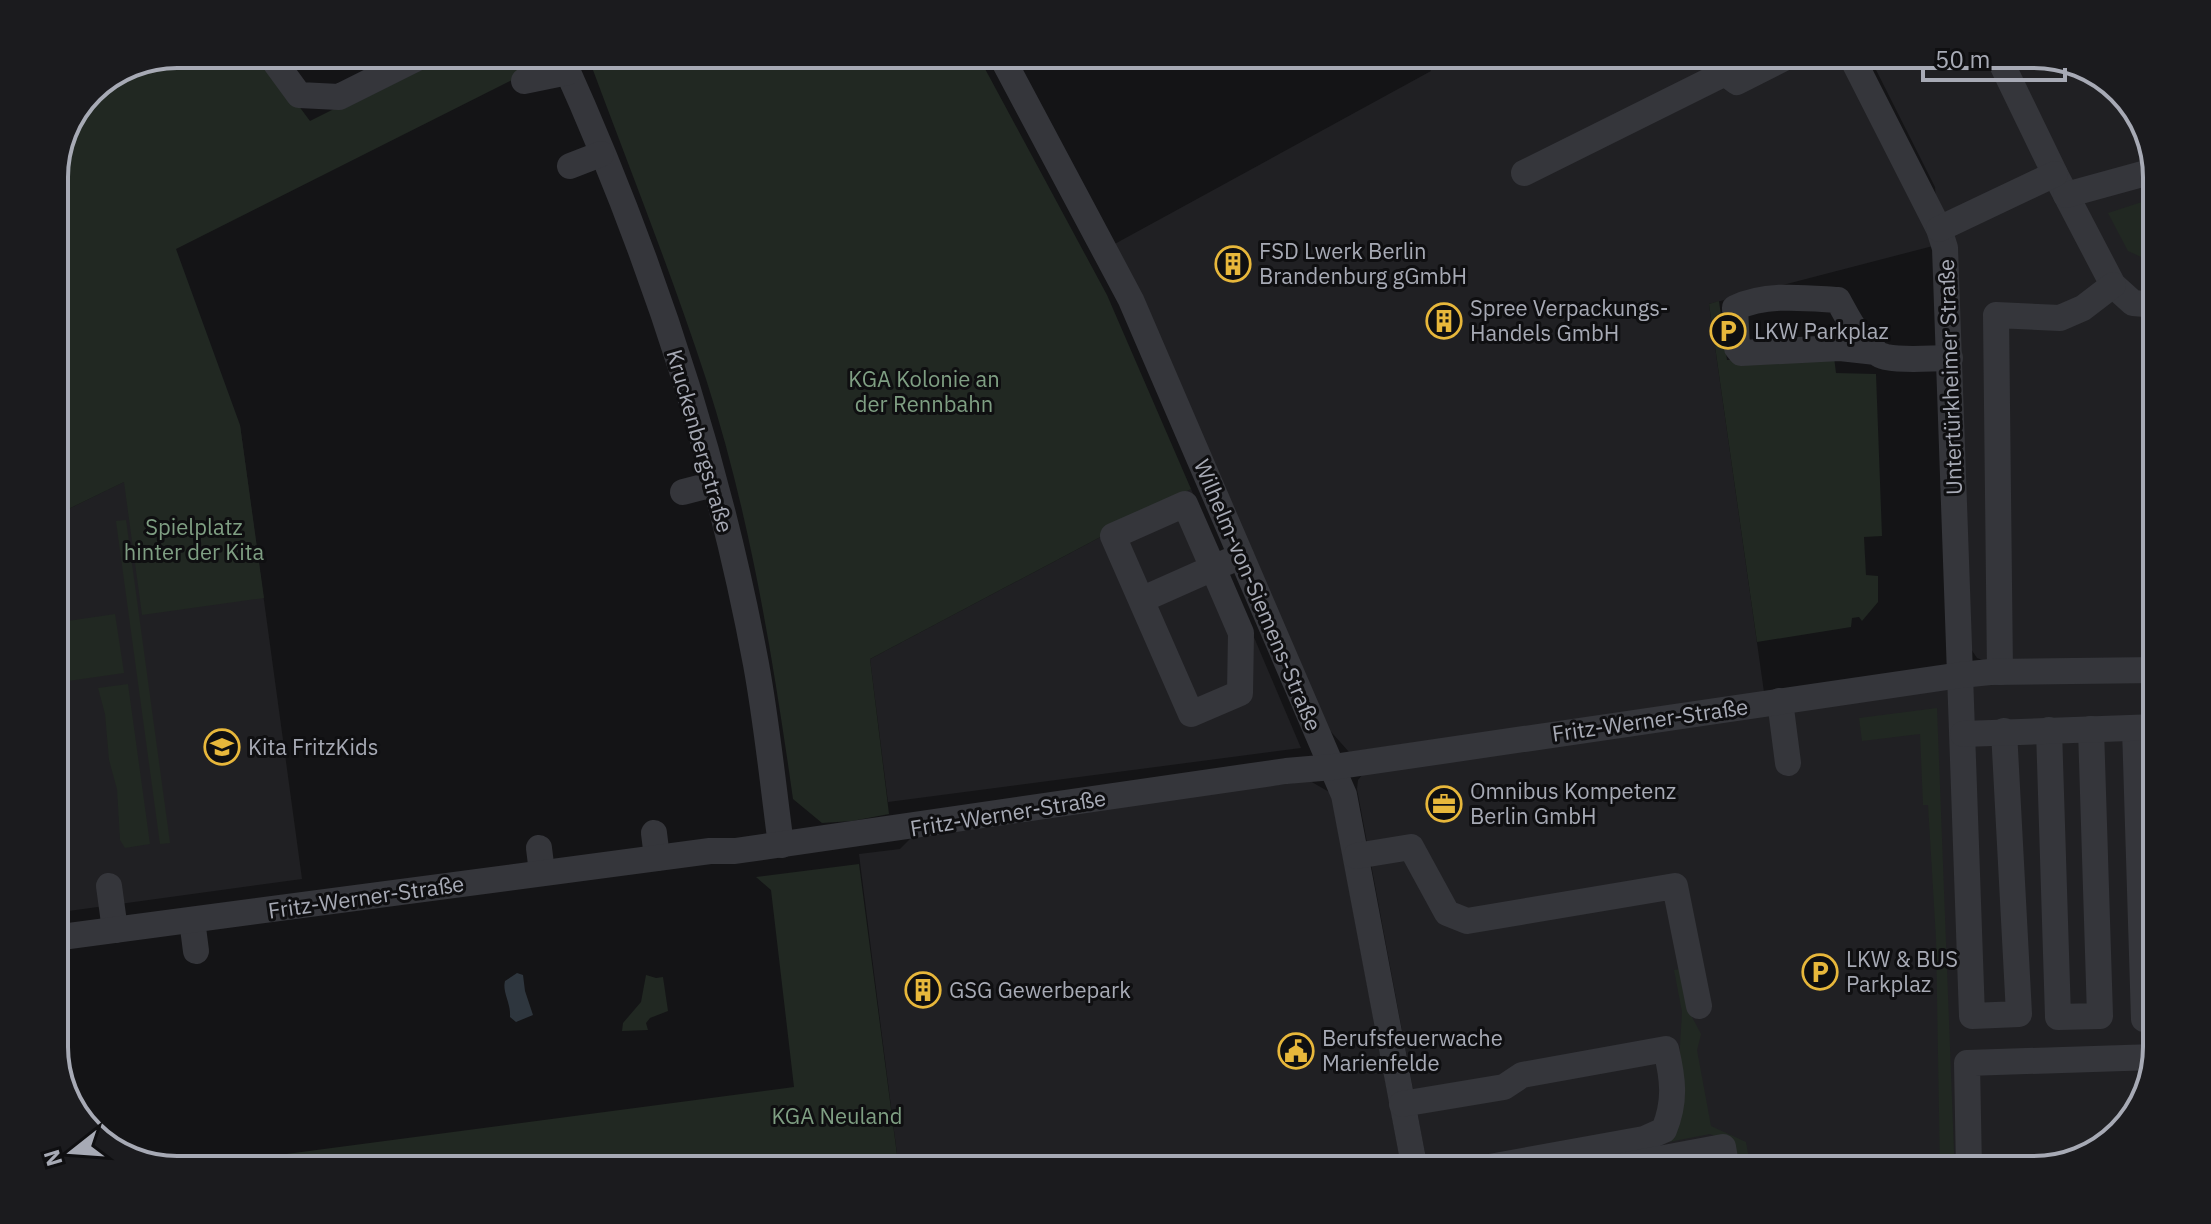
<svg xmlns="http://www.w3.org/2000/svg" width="2211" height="1224" viewBox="0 0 2211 1224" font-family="'IBM Plex Sans',sans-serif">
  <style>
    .built { fill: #202023 }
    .green { fill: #212822 }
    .water { fill: #2e363e }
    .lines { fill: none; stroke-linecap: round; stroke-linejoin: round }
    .minor { stroke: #35363b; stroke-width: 26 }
    .labels { text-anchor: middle; stroke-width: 6; stroke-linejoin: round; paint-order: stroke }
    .poi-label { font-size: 22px; fill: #a7aab5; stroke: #0f0f11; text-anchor: start }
    .street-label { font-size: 22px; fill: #a7aab5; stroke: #0f0f11 }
    .park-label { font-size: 22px; fill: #7f9f83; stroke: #0f0f11 }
    .rim { fill: none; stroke: #a7aab5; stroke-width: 4 }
  </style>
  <rect width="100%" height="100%" fill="#141416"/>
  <g class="built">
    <path d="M1423,54h416l85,168 9,24 -224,58 55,388 -415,60 -32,-36 -206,-470 320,-175z"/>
    <path d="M1868,54h166l61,16 45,45 17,54v879l-16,60 -45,45 -61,17h-607l-71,-381 1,-9 5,-6 622,-113 -8,-3 -6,-9 -36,-462z"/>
    <path d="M240,425l62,454 -248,34v-397z"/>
    <path d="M1191,489l110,259 -413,54 -18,-143z"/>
    <path d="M1310,781l21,12 71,377h-503l-40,-316 41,-5 20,-20z"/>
  </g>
  <g class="green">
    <path d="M177,54h83l50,67 134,-67h85l7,14 -360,181 64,176 24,173 -122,17 -18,-133 -70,34v-347l36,-79z"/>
    <path d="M587,54h390l130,241 84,194 -321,170 19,155 -37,7 -30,2 -29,-24c-20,-141 -43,-284 -87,-420 -36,-110 -79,-217 -119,-325z"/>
    <path d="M2157,197v66h-3l-26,-12 -20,-38z"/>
    <path d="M1719,301l8,59 107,-3 2,16 40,1 6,162 -18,1 2,38 12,1v26l-16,19 -3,-4 -7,1 -1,9 -94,15 -48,-338z"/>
    <path d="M126,520l44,323 -10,1 -44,-323z"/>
    <path d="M115,614l9,59 -70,10v-60z"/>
    <path d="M128,684l22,160 -25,4 -5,-8 -3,-51 -8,-29 -4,-46 -7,-26z"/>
    <path d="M1937,708l17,443v19h-14l-4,-231 -8,-134h-5l-3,-71 -58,7 -3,-23z"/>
    <path d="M859,864l40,306h-697v-5l592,-78 -23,-197 -15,-13z"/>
    <path d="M1680,969l12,48 9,17 -4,16 14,76 35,16 5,28h-12l-5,-26 -24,-10 -41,8 13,-43 -4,-20 4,-67 -8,-42z"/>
    <path d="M646,975l10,3 7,-1 5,34 -18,7 -4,5 2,7 -26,1 1,-8 18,-21z"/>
  </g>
  <path class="water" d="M517,973l6,2 2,16 8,24 -17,7 -6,-5c1,-14 -8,-25 -5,-36z"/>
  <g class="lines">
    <g class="minor">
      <path d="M269,54l30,41 40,2 86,-43"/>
      <path d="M560,54c88,194 157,401 196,610 11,60 17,121 25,181"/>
      <path d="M1000,54l131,246 213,495 71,375"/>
      <path d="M1850,54l89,175 6,19 27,768 47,-2 -15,-283"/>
      <path d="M1997,54l58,120 58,111 20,18 24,2"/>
      <path d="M524,81l44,-9"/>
      <path d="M570,166l31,-12"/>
      <path d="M1524,173l201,-100 12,9 55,-28"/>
      <path d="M2066,195l91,-25"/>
      <path d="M1939,229l116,-55"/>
      <path d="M1876,352l-36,-4 -99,5 -4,-5 -2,-40c31,-15 70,-10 103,-8 10,18 26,52 48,57 20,4 44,1 64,1"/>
      <path d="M683,492l31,-8"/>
      <path d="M1141,600l72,-32 -28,-64 -72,32 78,178 49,-21 1,-60 -28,-65 28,-12"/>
      <path d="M2000,672l-4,-357 64,3 23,-10 30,-23"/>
      <path d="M1780,701l8,62"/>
      <path d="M2135,728l9,291 13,-1"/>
      <path d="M2049,730l9,287 42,-1 -9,-287"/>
      <path d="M1963,734l194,-7"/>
      <path d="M654,833l3,25"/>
      <path d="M539,848l3,25"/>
      <path d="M1356,856l55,-9 36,66 20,8 208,-35 24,120"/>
      <path d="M109,886l6,44"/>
      <path d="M192,920l4,31"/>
      <path d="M54,938l656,-87h25l551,-80 47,-4 628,-92 29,-3 167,-2"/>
      <path d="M1402,1104l102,-17 18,-12 144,-26c7,30 10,52 -2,81l-20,9 -171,31"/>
      <path d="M1600,1170l123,-23 4,23"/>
      <path d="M1969,1170l-2,-107 188,-6"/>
    </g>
  </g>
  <defs>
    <symbol id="building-ring" viewBox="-11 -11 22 22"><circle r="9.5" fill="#0f0f11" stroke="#e7b73b" stroke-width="1.5"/><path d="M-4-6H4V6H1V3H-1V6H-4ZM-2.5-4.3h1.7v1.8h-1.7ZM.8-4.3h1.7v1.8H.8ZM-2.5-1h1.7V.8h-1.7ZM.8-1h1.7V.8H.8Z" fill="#e7b73b"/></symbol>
    <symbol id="parking-ring" viewBox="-11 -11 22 22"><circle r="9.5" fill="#0f0f11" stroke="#e7b73b" stroke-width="1.5"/><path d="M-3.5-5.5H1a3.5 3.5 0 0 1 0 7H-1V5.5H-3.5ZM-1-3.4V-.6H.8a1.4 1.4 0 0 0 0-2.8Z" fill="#e7b73b"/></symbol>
    <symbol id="school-ring" viewBox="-11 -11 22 22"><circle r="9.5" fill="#0f0f11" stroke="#e7b73b" stroke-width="1.5"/><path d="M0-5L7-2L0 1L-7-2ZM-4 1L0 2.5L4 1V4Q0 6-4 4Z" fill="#e7b73b"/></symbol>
    <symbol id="office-ring" viewBox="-11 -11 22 22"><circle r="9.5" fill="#0f0f11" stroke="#e7b73b" stroke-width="1.5"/><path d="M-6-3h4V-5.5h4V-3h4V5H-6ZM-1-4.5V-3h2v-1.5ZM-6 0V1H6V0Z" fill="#e7b73b"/></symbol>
    <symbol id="civic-ring" viewBox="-11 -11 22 22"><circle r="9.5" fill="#0f0f11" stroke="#e7b73b" stroke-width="1.5"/><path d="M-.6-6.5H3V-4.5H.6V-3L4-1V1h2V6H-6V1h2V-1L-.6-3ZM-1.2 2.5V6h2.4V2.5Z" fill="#e7b73b"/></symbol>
  </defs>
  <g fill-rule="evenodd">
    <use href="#building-ring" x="1213" y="244" width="40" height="40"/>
    <use href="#building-ring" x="1424" y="301" width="40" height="40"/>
    <use href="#parking-ring" x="1708" y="311" width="40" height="40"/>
    <use href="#school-ring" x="202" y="727" width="40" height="40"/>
    <use href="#office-ring" x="1424" y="784" width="40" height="40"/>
    <use href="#parking-ring" x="1800" y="952" width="40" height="40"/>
    <use href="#building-ring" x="903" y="970" width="40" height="40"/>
    <use href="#civic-ring" x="1276" y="1031" width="40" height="40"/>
  </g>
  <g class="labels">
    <g class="poi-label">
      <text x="1259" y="259">FSD Lwerk Berlin<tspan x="1259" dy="25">Brandenburg gGmbH</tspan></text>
      <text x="1470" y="316">Spree Verpackungs-<tspan x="1470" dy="25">Handels GmbH</tspan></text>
      <text x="1754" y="339">LKW Parkplaz</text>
      <text x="248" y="755">Kita FritzKids</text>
      <text x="1470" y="799">Omnibus Kompetenz<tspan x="1470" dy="25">Berlin GmbH</tspan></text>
      <text x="1846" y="967">LKW &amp; BUS<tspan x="1846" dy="25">Parkplaz</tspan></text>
      <text x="949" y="998">GSG Gewerbepark</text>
      <text x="1322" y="1046">Berufsfeuerwache<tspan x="1322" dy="25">Marienfelde</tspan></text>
    </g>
    <g class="street-label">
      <text transform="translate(1950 377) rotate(-92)" y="8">Untertürkheimer Straße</text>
      <text transform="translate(700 441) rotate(74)" y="8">Kruckenbergstraße</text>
      <text transform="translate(1258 595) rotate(67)" y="8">Wilhelm-von-Siemens-Straße</text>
      <text transform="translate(1650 720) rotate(-8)" y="8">Fritz-Werner-Straße</text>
      <text transform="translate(1008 813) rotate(-9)" y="8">Fritz-Werner-Straße</text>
      <text transform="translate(366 897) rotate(-8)" y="8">Fritz-Werner-Straße</text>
    </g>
    <g class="park-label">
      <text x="924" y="387">KGA Kolonie an<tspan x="924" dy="25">der Rennbahn</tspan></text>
      <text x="194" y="535">Spielplatz<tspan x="194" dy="25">hinter der Kita</tspan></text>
      <text x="837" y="1124">KGA Neuland</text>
    </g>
  </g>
  <path d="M0 0H2211V1224H0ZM177 68H2034A109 109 0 0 1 2143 177V1047A109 109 0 0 1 2034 1156H177A109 109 0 0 1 68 1047V177A109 109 0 0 1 177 68Z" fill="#1b1b1e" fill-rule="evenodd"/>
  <path class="rim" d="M177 68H2034A109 109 0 0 1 2143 177V1047A109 109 0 0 1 2034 1156H177A109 109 0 0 1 68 1047V177A109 109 0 0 1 177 68Z"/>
  <g transform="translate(72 1152) rotate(253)" stroke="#0f0f11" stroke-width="6" paint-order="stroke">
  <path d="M0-6L14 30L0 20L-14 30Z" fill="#a7aab5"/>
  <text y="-12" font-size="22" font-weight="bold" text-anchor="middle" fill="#a7aab5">N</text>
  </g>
  <path d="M1923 68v12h142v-12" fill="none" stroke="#a7aab5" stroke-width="4"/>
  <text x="1935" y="68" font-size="24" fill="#a7aab5" stroke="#0f0f11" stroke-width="6" paint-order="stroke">50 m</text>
</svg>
